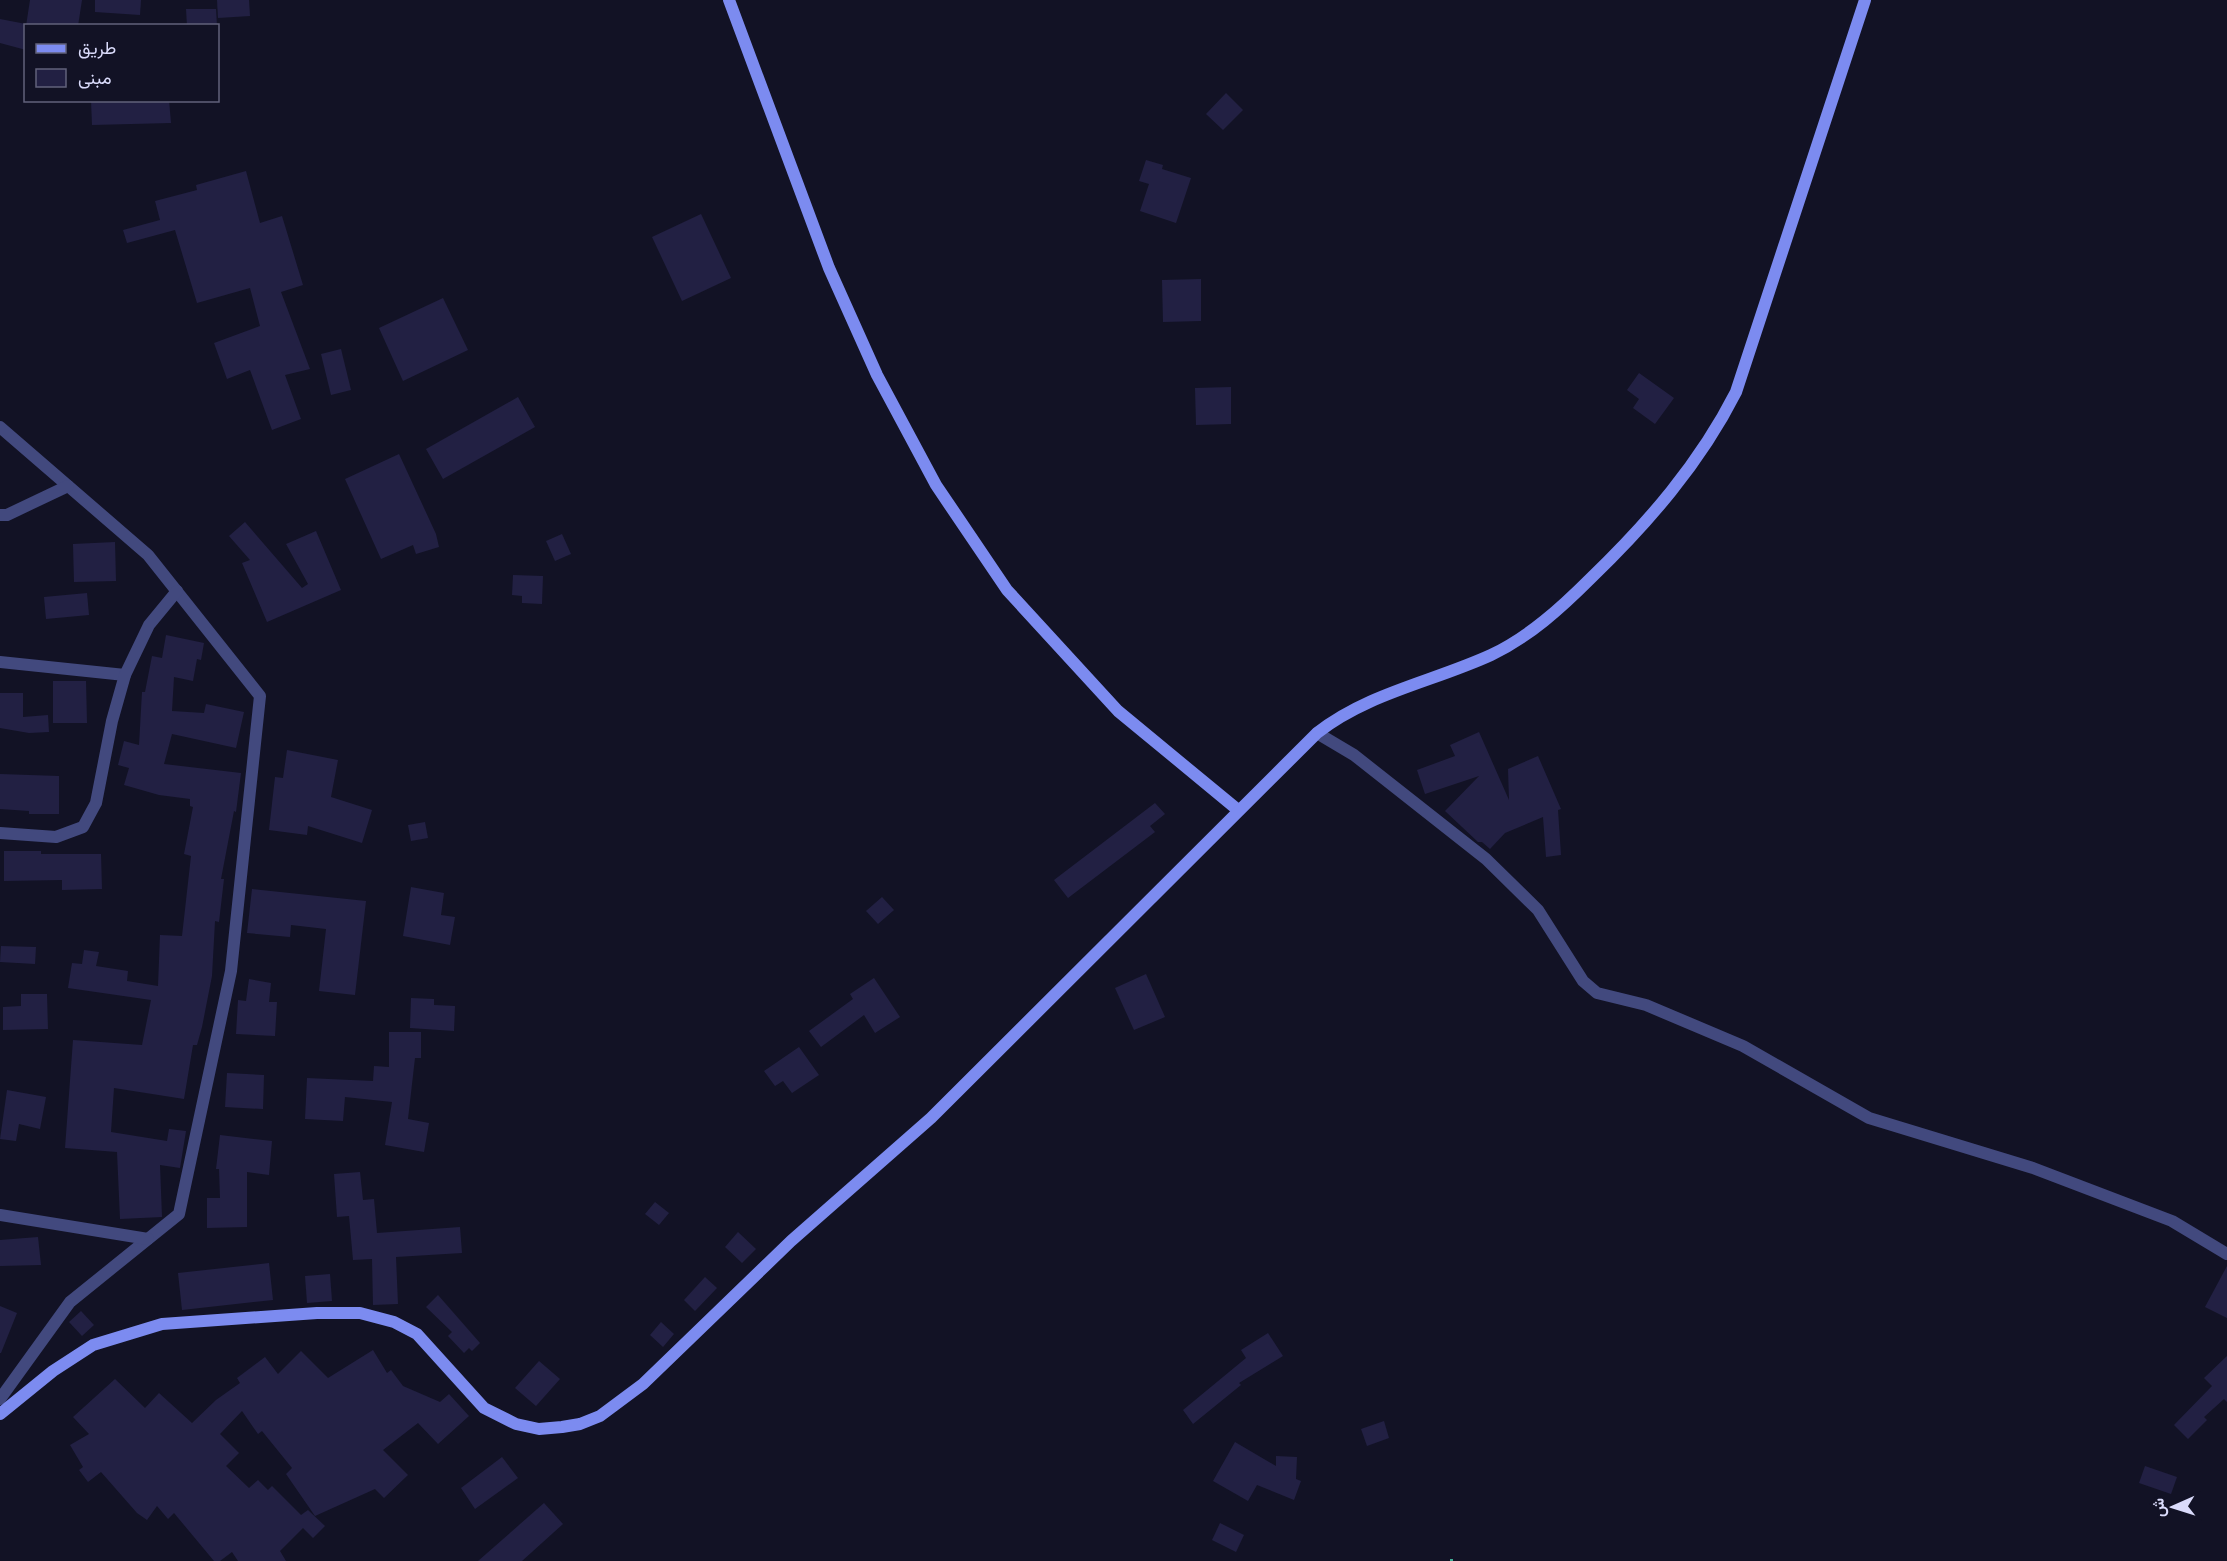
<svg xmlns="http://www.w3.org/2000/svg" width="2227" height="1561" viewBox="0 0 2227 1561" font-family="'Nunito Sans',Vazirmatn,sans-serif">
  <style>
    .building { fill: #222043 }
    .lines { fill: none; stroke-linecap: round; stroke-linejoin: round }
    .path { stroke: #3eab93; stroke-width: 4; stroke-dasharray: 3 4.5; stroke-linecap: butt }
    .street { stroke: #42497e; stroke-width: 12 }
    .secondary { stroke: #7c8bf0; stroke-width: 12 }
  </style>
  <rect width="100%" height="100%" fill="#121225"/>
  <g class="building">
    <path d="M30,0h52l-4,26h-52z"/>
    <path d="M95,0h46l-1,15 -45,-3z"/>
    <path d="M217,0h32l1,16 -32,2z"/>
    <path d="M186,9h30l1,17h-30z"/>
    <path d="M0,19l26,5v26l-26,-7z"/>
    <path d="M1226,93l17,17 -20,20 -17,-16z"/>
    <path d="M91,100h78l2,23 -79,2z"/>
    <path d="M1146,160l17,5 -1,4 29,9 -15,45 -36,-12 9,-27 -10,-3z"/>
    <path d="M246,171l14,52 22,-7 21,69 -22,7 29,77 -25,6 16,44 -29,11 -22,-60 -23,9 -13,-36 46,-17 -10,-38 -53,15 -22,-73 -48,13 -4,-13 37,-10 -5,-19 42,-11 -1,-5z"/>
    <path d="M701,214l30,64 -49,23 -30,-64z"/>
    <path d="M1201,279v42l-38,1 -1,-42z"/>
    <path d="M443,298l25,52 -65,31 -24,-53z"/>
    <path d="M341,349l10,41 -20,5 -10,-41z"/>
    <path d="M1639,373l35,25 -19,26 -22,-16 6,-9 -12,-9z"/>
    <path d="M1231,387v37l-35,1 -1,-37z"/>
    <path d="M518,397l17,30 -92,52 -17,-30z"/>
    <path d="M399,454l37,80 3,13 -23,7 -3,-9 -32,14 -36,-80z"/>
    <path d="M245,522l57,66 6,-4 -22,-40 30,-13 25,59 -74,32 -25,-59 8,-3 -21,-24z"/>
    <path d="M562,534l9,20 -16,7 -9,-20z"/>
    <path d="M115,542l1,39 -42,1 -1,-38z"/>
    <path d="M513,575l30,1 -1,28 -20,-1v-7l-10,-1z"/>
    <path d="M87,593l2,22 -43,4 -2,-22z"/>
    <path d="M166,635l38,8 -3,17 -4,-1 -4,22 -19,-4 -2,34 32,2 2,-9 38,8 -8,36 -64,-14 -8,30 77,9 -5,39 -2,-1 -13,68h3l-5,43 -4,-1 -3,55 -10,51 -5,18h-4l-9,54 -70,-11 -3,44 56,9 2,-12 17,2 -6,37 -20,-3 2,52 -42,2 -3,-67 -52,-4 8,-108 69,5 9,-45 -83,-12 4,-25 10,1 2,-14 15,2 -3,14 32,5 -1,10 31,5 2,-51 22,1 9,-80 -7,-2 9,-47 -3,-1v-7l-31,-4 -35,-10 5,-17 -11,-3 6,-24 15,4 3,-53h3l7,-36 10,2z"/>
    <path d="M53,681h33l1,42h-34z"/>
    <path d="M0,693h23v24l25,-2 1,17 -20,1 -29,-5z"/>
    <path d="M1479,732l30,68 -1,-31 30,-13 23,53 -3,1 3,45 -15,2 -3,-40 -38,16 -15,16 -8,-7h-4l-33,-31 34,-35 -54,18 -8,-24 38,-14 -5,-11z"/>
    <path d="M287,750l51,10 -7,37 41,13 -10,33 -54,-17 -1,9 -38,-5 6,-53 8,1z"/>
    <path d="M0,774l59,2v38h-30v-3l-29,-2z"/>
    <path d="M1155,803l10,11 -15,12 5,6 -87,66 -14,-18z"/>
    <path d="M425,822l3,16 -17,3 -3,-16z"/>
    <path d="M4,851h37v3h60l1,35 -40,1v-10l-58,1z"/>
    <path d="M411,887l33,6 -3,22 14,2 -5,28 -47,-9z"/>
    <path d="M252,889l114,12 -11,94 -36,-4 7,-62 -35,-4 -1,12 -43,-4z"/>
    <path d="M882,897l12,13 -16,14 -12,-13z"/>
    <path d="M1,946l35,1 -1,17 -35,-2z"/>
    <path d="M1146,974l19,43 -31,13 -19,-42z"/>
    <path d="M874,978l26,39 -25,16 -11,-18 -43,32 -12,-16 44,-32 -3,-5z"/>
    <path d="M249,979l22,4 -2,19h8l-2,34 -39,-2 2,-34 8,1z"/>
    <path d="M21,994h26l1,35 -45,1v-23l18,-1z"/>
    <path d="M411,998l23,1v6l21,1 -1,25 -44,-3z"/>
    <path d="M389,1032h32v26h-6l-7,61 21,4 -5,29 -39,-7 7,-43 -47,-5 -2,24 -38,-2 2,-41 66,3 1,-15 15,1z"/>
    <path d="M799,1047l20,28 -27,18 -9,-12 -8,5 -11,-15z"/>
    <path d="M227,1073l37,2 -1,34 -38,-2z"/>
    <path d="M7,1090l39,7 -6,32 -21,-5 -3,17 -16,-2z"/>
    <path d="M220,1135l52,6 -3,34 -22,-3v55l-40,1v-30h13l-1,-29h-3z"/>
    <path d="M360,1172l3,28 11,-1 3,34 83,-6 2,26 -66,4 2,47 -25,1 -1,-46 -19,1 -4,-44 -12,1 -3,-43z"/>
    <path d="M655,1202l14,11 -10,12 -14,-11z"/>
    <path d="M738,1232l18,17 -14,14 -17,-16z"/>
    <path d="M38,1237l3,28 -41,1v-26z"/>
    <path d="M269,1263l4,37 -91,10 -4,-37z"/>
    <path d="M2227,1266v52l-22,-11z"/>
    <path d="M330,1274l2,27 -25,2 -2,-27z"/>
    <path d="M705,1277l12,11 -22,23 -11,-11z"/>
    <path d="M438,1295l42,48 -8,8 -3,-3 -5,5 -16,-17 4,-4 -26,-25z"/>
    <path d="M0,1306l17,7 -16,40h-1z"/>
    <path d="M81,1311l13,14 -12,11 -13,-14z"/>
    <path d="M661,1322l13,12 -11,13 -13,-12z"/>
    <path d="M1268,1333l15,23 -44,27 2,2 -48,39 -10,-14 63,-52 -5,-8z"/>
    <path d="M373,1350l14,23 4,-3 12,16 37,16 9,-8 20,22 -31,28 -20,-21 -35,27 25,25 -24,23 -9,-9 -60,27 -29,-42 6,-6 -30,-37 -4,3 -16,-23 -22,23 19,19 -13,13 23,22 9,-8 10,10 4,-4 29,29 7,-5 17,16 -12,12 -10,-10 -23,23 6,10h-48l-6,-9 -12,9h-6l-40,-48 -6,6 -11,-13 -10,14 -10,-7 -36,-41 -13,10 -9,-12 4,-3 -13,-22 19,-11 -16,-17 42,-38 30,29 14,-15 33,30 24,-23 24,-17 -3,-5 28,-21 13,17 23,-23 27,27z"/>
    <path d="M2227,1356v46l-3,-3 -20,18 3,3 -19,19 -14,-14 38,-39 -8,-8z"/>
    <path d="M539,1361l21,18 -24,27 -21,-18z"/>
    <path d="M1384,1421l5,17 -22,8 -6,-17z"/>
    <path d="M1235,1442l41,24v-10l21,1 -1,22 5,2 -7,19 -37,-15 -9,16 -35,-20z"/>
    <path d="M502,1457l16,21 -43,31 -14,-21z"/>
    <path d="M2145,1466l32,11 -6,17 -32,-11z"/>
    <path d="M544,1503l19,21 -41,37h-44z"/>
    <path d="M1220,1523l24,12 -8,17 -24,-12z"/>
  </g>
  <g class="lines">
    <path class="path" d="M1450,1561h5"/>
    <g class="street">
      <path d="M0,427l148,128 112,141 -29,275 -52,243 -109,88 -70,97"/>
      <path d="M0,515h7l61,-29"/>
      <path d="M0,662l125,13"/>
      <path d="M1317,733l37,22 132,104 52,51 45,71 14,12 49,12 97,41 126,72 164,50 139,53 55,33"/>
      <path d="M0,833l56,4 27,-10 13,-24 16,-82 13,-46 24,-50 28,-34"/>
      <path d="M0,1215l148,24"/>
    </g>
    <g class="secondary">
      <path d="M729,0l100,268 48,107 59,110 71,105 111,121 120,99"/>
      <path d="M0,1414l53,-43 40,-26 69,-21 155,-11h43l34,9 23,12 67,74 32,16 23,5 23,-2 18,-3 20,-8 43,-32 148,-143 140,-123 386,-385c51,-40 115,-51 174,-78 38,-18 70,-47 100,-77 57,-55 109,-115 145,-186l129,-392"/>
    </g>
  </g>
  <rect x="24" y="24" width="195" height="78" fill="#121225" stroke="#62627b" stroke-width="1.5"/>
  <rect x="36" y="44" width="30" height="9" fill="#7c8bf0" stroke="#62627b" stroke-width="1.5"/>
  <text x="78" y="54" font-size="18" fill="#dadbfb">طريق</text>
  <rect x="36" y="69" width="30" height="18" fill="#222043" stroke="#62627b" stroke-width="1.5"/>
  <text x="78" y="84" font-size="18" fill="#dadbfb">مبنى</text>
  <g transform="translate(2173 1507) rotate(267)" stroke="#121225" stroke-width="4.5" paint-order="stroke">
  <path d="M0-4.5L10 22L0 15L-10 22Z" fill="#dadbfb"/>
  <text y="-9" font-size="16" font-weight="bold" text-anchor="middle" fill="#dadbfb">ش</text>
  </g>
</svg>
